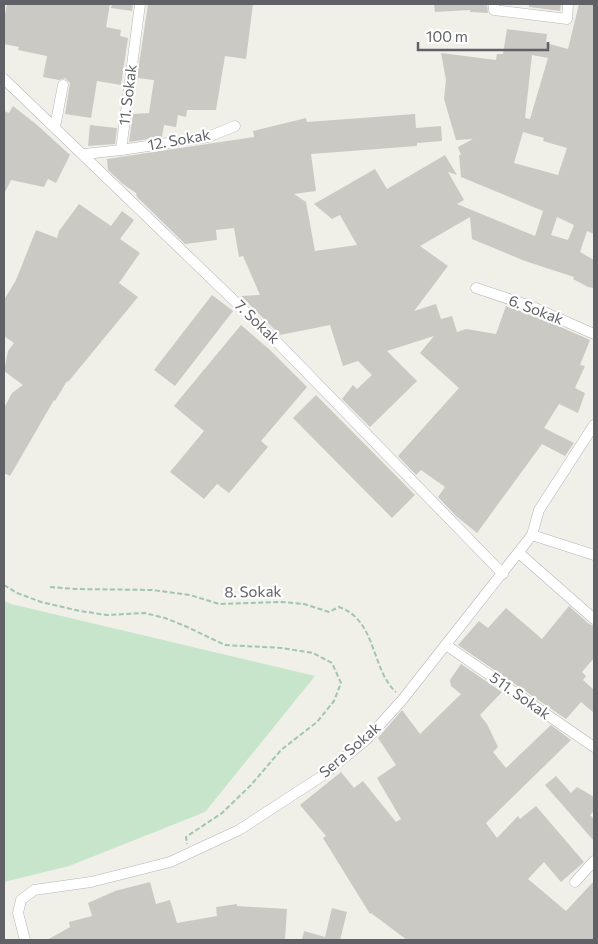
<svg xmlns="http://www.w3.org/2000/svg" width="598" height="944" viewBox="0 0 598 944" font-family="Commissioner,sans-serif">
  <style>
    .green { fill: #c7e5cb }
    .building { fill: #cbc9c4; fill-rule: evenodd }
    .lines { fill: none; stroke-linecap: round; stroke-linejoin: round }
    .minor-casing { stroke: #b5b6bb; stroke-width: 11 }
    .path { stroke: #a0c6b0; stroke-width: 2; stroke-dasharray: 5 2.5; stroke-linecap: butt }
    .minor { stroke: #fff; stroke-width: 10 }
    .labels { text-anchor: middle; stroke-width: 4.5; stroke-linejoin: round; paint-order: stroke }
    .street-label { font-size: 15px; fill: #5f6167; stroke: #fff }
  </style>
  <rect width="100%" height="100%" fill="#f0efe8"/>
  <path class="green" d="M4,601l7,3 304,72 -110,136 -136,54 -65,16z"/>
  <g class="building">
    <path d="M7,4h103l-4,23 15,3 -1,6 8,2 -7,47 -24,-4 -6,37 -26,-4 5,-31 -5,-5 -6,2 -16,-3 4,-21 -29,-6 1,-3 -15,-3v-25z"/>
    <path d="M112,4h21l-1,7 -21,-3z"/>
    <path d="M148,4h105l-7,55 -21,-3 -9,54h-29l-1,7 -8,-2 -2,12 -12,-2 -2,12 -33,5 4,-28 16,-1 5,-33 -17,-2z"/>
    <path d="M434,4h53l1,9 -18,-1v-2l-35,2z"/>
    <path d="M529,4h32l-1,7 -31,-4z"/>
    <path d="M579,4h15v230l-7,-3 -7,21 14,8v28l-6,-1 -15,-8 1,-2 -49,-16 -53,-22 -2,-22 -50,29 28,20 -34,45 22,-7 5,15 11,-3 5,16 9,-3 30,5 10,-28 32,11 52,23 -10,25 5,1 -10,22 10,5 -7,20 -19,-9 -15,24 30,15 -9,13 -23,-12 -65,89 -21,-17 -18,-19 7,-10 -24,-17 -5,5 -18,-19 61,-68 -39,-35 14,-17 -47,15 30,30 -47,46 -28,-28 11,-14 4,4 15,-14 -14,-14 -15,5 -13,-41 -50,10 -39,-39 19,-1 -17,-39 -4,1 -5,-29 -18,2 1,10 -32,4 -48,-47 -1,-4 -13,-9 -15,-14 -1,-11 147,-22 -1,-6 53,-13 1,4 108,-8 1,14 25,-2 1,15 -25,2v3l-106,8 5,37 -22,3 12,8 9,49 42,-6 -17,-30 -8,4 -18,-15 61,-35 12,20 58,-34 12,20 -9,-3 16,28 -7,4 78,32 8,-25 -82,-34 -2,-22h2l-3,-8 15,-8 -17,1 -12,-41 2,-19 -5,-27 55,7 1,-6h6l4,-25 40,5 -1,9 22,6zM532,55l16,3 -18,61 -5,-1zM523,132l21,6 -1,3 24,7 -9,27 -44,-12zM557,217l17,8 -6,15 -17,-5z"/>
    <path d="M13,106l24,19 33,30 -14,28 -8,-4 -4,8 -33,-7 -7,14v-83l5,2z"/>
    <path d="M90,125l27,3 -2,16 -27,2z"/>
    <path d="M79,204l32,22 11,-15 12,9 -14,19 20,14 -21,30 19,14 -70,85 -1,-1 -12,20 -1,-1 -44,76 -6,-3v-65l8,-15 11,-8 -19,-14 4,-20 6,-8 -10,-7v-36l12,-20 20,-50 21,8 2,-7z"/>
    <path d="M212,295l21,16 -58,75 -21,-16z"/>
    <path d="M241,325l29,25 37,37 -46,54 7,6 -39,46 -12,-9 -13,15 -34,-27 34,-41 -30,-25z"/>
    <path d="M316,395l99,100 -23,23 -99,-100z"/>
    <path d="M569,606l20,18 5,2v32l-12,14 4,4 -3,4 11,10v23l-13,-11 -15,17 -108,-74 21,-24 9,7 18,-20 36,31z"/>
    <path d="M461,664l41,28 -22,23 7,9 11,23 -5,5 13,16 45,-43 20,15 -85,83 11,15 21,-22 2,3 16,-13 48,56 -23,20 -17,-20 -16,17 38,32 28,-30v59h-187l-36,-27 -1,1 -47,-76 3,-2 -26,-31 41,-33 13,16 9,-7 33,41 5,-3 -24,-41 19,-13 -18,-27 24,-28 18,24 41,-40 -10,-8 -1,-6z"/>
    <path d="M556,776l15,17 6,-6 17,10v14l-4,4 4,4v22l-49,-56z"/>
    <path d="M150,882l6,22 14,-4 7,23 40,-7 -1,-9 21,-3v2l50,3 -2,31h-238l23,-13 -1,-5 23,-6 -4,-13 27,-12z"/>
    <path d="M332,908l15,4 -7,28h-38l2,-9 21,6z"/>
  </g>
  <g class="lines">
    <defs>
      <g id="minor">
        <path d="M494,4v6l73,9 1,-15"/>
        <path d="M4,79l271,261 228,234"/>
        <path d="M55,127l8,-42"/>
        <path d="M121,150l87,-13 27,-11"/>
        <path d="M84,154l37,-4 19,-146"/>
        <path d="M476,288l57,19 61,27"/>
        <path d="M532,535l62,20"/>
        <path d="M519,553l75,66"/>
        <path d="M446,645l148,102"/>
        <path d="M575,882l19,-21"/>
        <path d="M25,940l-7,-27 3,-13 13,-10 57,-8 79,-20 69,-32 83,-54 45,-37 36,-40 129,-164 7,-25 55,-85"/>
      </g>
    </defs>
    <use href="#minor" class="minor-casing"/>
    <g class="path">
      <path d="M4,585l13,8 24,9 39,9 27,4 38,-2 20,5 20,8 40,19 57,3 31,5 19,10 9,20 -7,18 -17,21 -36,28 -30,35 -29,28 -36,24 1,7"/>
      <path d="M50,587l25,2 77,1 38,5 29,9 63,-2 22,2 25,8 10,-5c38,13 32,63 57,85"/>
    </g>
    <use href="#minor" class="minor"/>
  </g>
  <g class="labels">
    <g class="street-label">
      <text transform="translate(128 95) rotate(-83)" y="5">11. Sokak</text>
      <text transform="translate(179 140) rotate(-10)" y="5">12. Sokak</text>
      <text transform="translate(536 310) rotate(21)" y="5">6. Sokak</text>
      <text transform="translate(257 322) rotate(44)" y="5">7. Sokak</text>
      <text transform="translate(253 592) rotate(-1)" y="5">8. Sokak</text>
      <text transform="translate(520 696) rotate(35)" y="5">511. Sokak</text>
      <text transform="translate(350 750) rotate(-41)" y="5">Sera Sokak</text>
    </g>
  </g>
  <rect width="598" height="944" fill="none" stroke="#5f6167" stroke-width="10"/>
  <path d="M418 42v8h130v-8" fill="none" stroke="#5f6167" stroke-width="2.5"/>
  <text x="426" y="42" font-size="15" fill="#5f6167" stroke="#ffffff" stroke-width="4" paint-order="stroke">100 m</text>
</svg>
